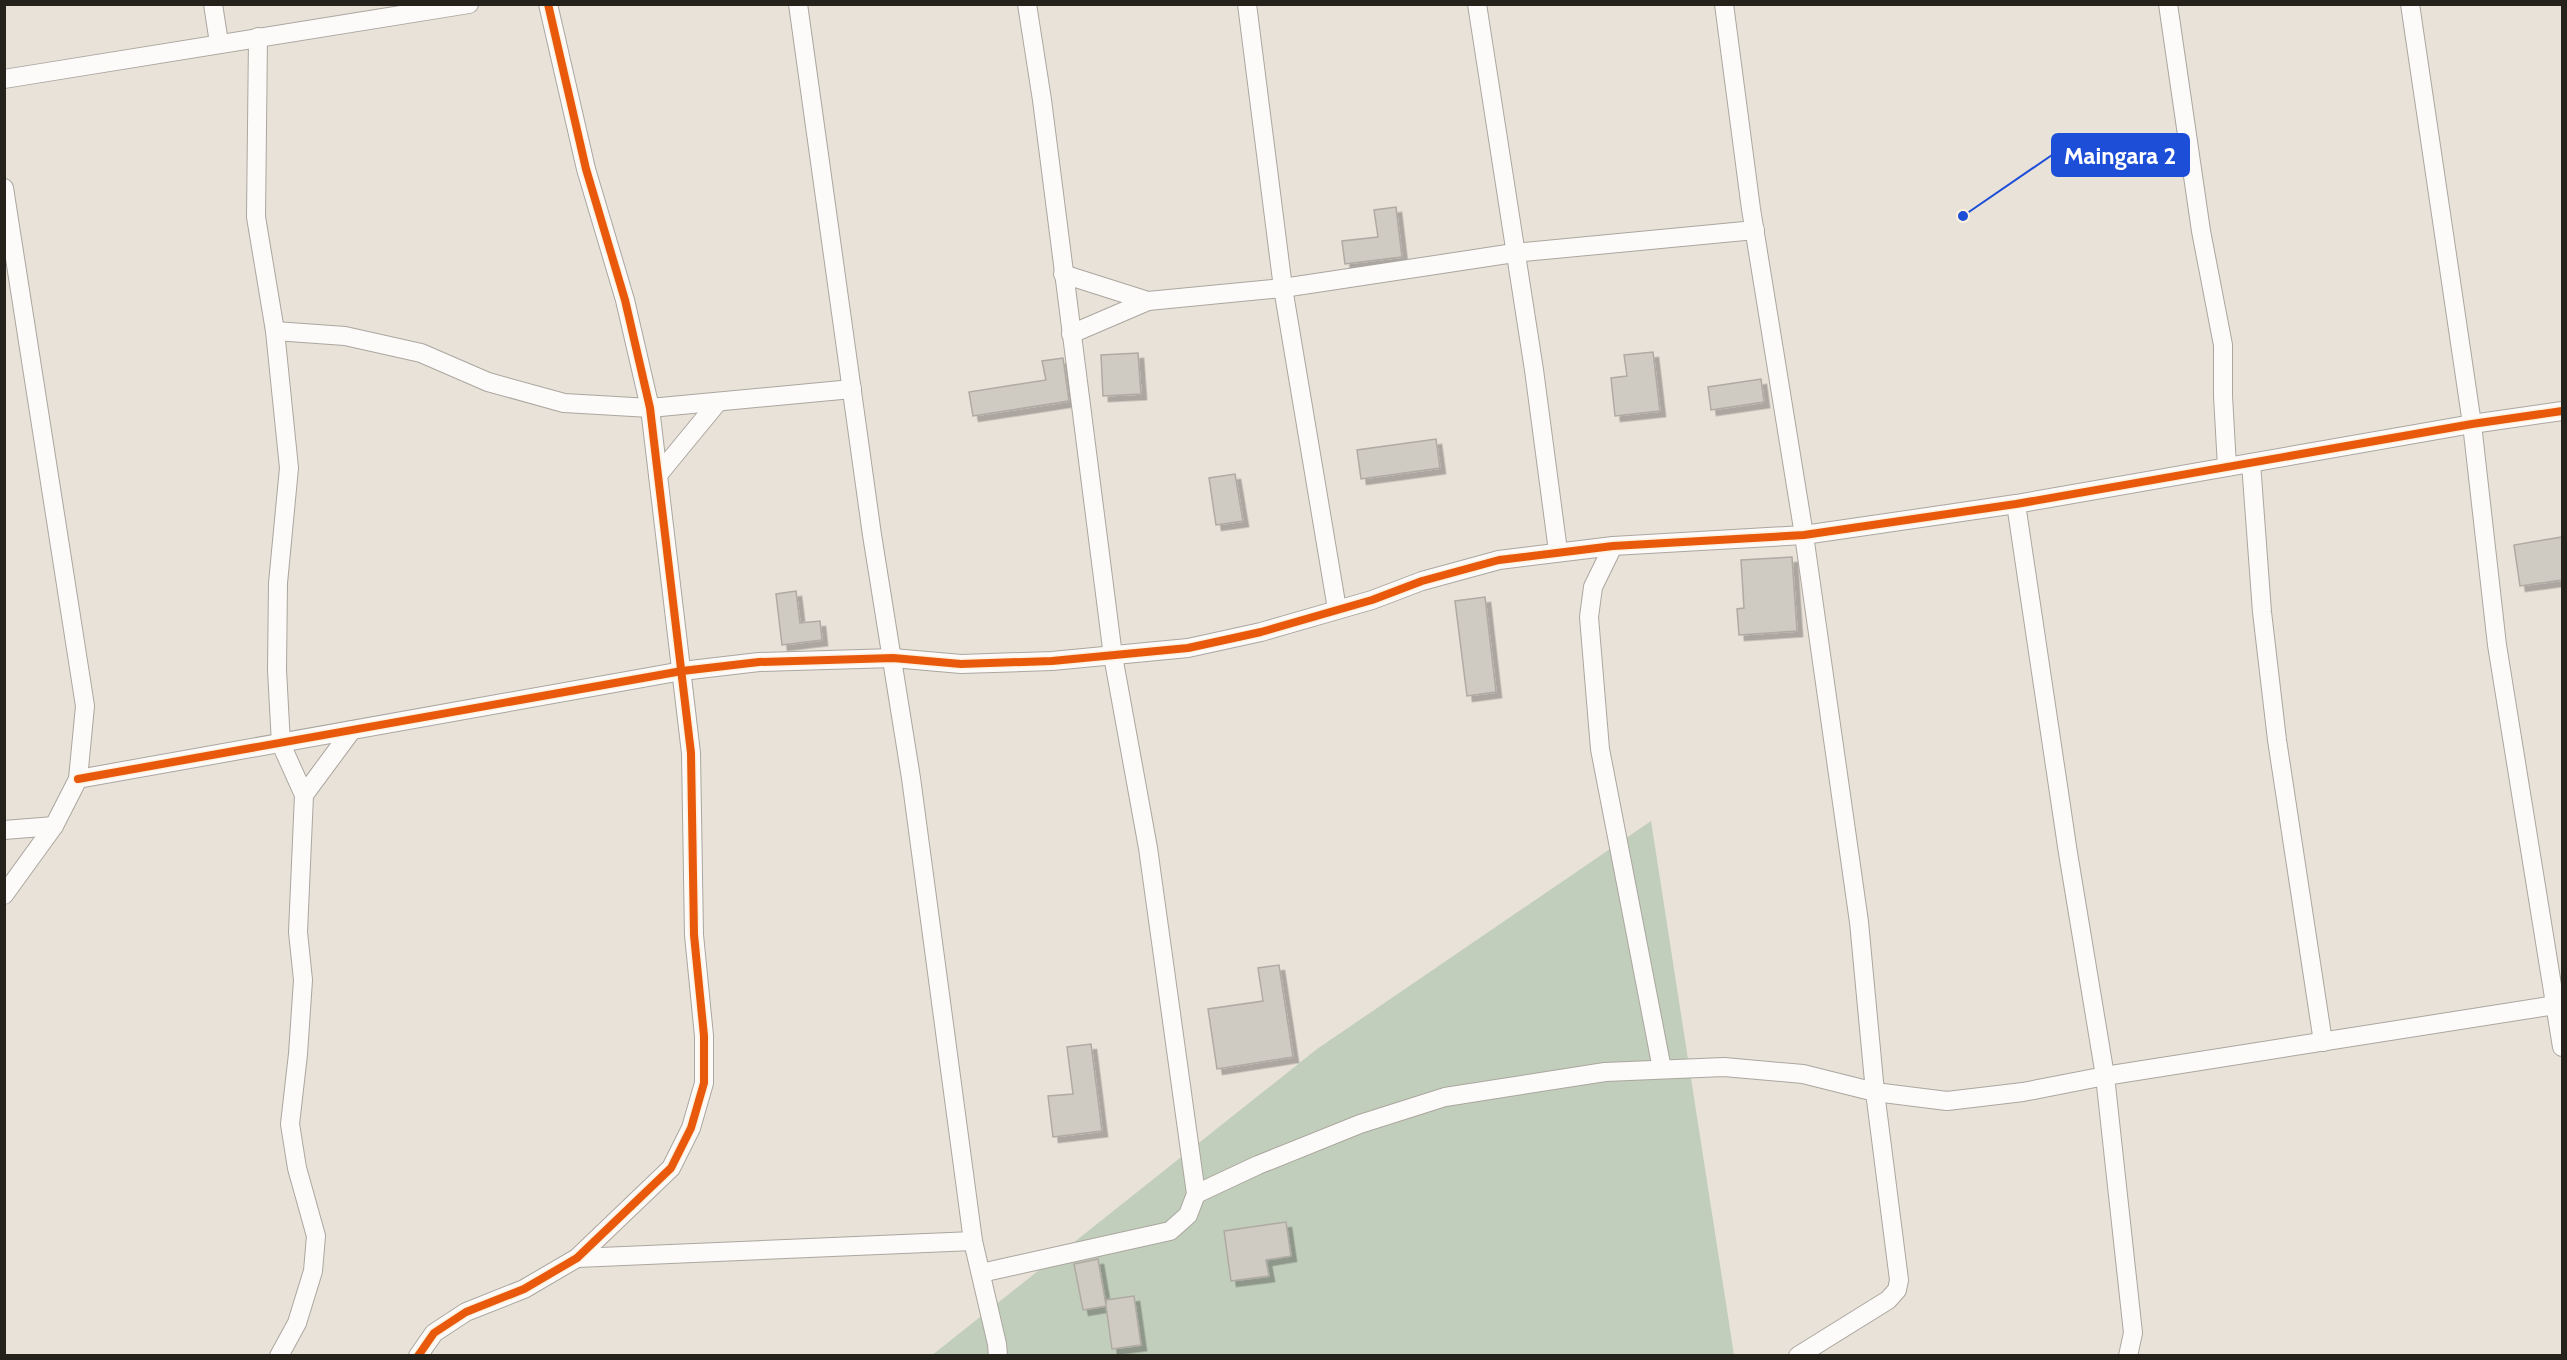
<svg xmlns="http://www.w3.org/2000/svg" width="2567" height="1360" viewBox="0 0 2567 1360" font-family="Cabin,sans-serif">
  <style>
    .green { fill: #c1cebb }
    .building { fill: #cfcac2; stroke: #afaaa3; stroke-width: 1.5; filter: url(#shadow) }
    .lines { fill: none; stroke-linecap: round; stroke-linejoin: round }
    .street-casing { stroke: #aba69f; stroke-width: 20 }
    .street { stroke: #fcfbf9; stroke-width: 18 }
    .cycleway-casing { stroke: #fdf1e0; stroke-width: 11 }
    .cycleway { stroke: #e8590c; stroke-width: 8 }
    .leader { fill: none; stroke: #1d4ed8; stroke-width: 2 }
    .callout-dot { fill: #1d4ed8; stroke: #fdf1e0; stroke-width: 2 }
    .callout { fill: #1d4ed8; stroke: #1d4ed8; stroke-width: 2 }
    .callout-label { font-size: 24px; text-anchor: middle; font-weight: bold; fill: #fff }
  </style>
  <defs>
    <filter id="shadow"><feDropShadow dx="5.5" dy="5.5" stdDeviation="0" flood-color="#0004"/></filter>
  </defs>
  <rect width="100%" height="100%" fill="#e9e2d9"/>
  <path class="green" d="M1651,821l83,534 -803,1 386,-307z"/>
  <g class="building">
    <path d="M1396,207l6,50 -57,7 -3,-23 36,-4 -4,-27z"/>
    <path d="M1653,352l7,59 -45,5 -4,-38 16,-2 -3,-21z"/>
    <path d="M1138,353l3,41 -38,2 -2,-41z"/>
    <path d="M1063,358l6,43 -96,15 -4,-24 77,-12 -4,-19z"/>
    <path d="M1761,379l3,23 -53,8 -3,-23z"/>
    <path d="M1436,439l4,29 -79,11 -4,-29z"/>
    <path d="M1235,474l8,47 -27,4 -7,-47z"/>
    <path d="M2562,537v43l-42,6 -6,-41z"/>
    <path d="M1792,557l5,74 -58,4 -2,-26 7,-1 -3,-48z"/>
    <path d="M796,591l4,32 20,-2 2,19 -40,5 -6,-51z"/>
    <path d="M1485,597l11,95 -29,4 -12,-95z"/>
    <path d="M1279,965l14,92 -76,12 -9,-60 55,-8 -5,-33z"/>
    <path d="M1091,1044l11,87 -49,6 -5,-41 25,-2 -6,-47z"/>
    <path d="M1286,1222l5,34 -25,4 3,16 -38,5 -7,-50z"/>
    <path d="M1098,1259l8,46v-5l28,-4 7,49 -29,4 -6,-43 -23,4 -9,-46z"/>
  </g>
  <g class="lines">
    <defs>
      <g id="street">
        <path d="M213,4l6,39"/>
        <path d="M798,4l74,531 39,243 62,463 24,103 1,12"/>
        <path d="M1247,4l36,284 54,321"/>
        <path d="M1477,4l57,366 24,181"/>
        <path d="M1724,4l27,205 53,326 55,387 16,170 24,188 -2,10 -9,10 -90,56"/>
        <path d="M2168,4l33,227 22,114v51l4,71"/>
        <path d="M2410,4l62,420 25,221 65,402"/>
        <path d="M258,37l-2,180 19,114 14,137 -11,115 -1,87 4,74 23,51 -6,137 5,48 -5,74 -8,70 7,44 19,68 -3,35 -16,52 -18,33"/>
        <path d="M4,79l465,-75"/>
        <path d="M4,188l81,518 -7,73 -24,47 -50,69"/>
        <path d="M1063,274l85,27"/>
        <path d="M275,331l70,5 76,17 67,29 76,21 86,5 202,-19"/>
        <path d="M1071,334l77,-33 135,-13 231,-35 241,-23"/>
        <path d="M2251,463l11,149 15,128 46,302"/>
        <path d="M658,475l60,-73"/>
        <path d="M2016,504l52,349 37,223 28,257 -5,23"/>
        <path d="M1613,546l-20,41 -4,30 11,132 62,320"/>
        <path d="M78,779l604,-108 77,-9 134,-4 68,6 91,-3 136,-13 73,-16 111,-32 50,-19 77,-21 114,-14 191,-11 212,-31 456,-80 90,-13"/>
        <path d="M304,795l48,-65"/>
        <path d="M4,830l50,-4"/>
        <path d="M1196,1194l62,-29 102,-41 85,-27 160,-25 119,-5 79,7 72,18 72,9 76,-9 82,-16 457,-72"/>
        <path d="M577,1258l396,-17"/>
        <path d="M981,1273l189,-42 18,-16 8,-21 -48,-346 -35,-192 -71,-556 -15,-96"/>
        <path d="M418,1356l16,-23 32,-21 58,-23 53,-31 94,-90 20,-40 13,-45v-47l-10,-101 -3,-182 -41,-345 -25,-108 -39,-131 -38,-165"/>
      </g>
    </defs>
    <use href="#street" class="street-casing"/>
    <use href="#street" class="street"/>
    <defs>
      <g id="cycleway">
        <path d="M78,779l604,-108 77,-9 134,-4 68,6 91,-3 136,-13 73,-16 111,-32 50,-19 77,-21 114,-14 191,-11 212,-31 456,-80 90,-13"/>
        <path d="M418,1356l16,-23 32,-21 58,-23 53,-31 94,-90 20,-40 13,-45v-47l-10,-101 -3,-182 -41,-345 -25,-108 -39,-131 -38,-165"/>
      </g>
    </defs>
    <use href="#cycleway" class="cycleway-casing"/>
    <use href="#cycleway" class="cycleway"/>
  </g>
  <path class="leader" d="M1963 216L2052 155"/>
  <circle class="callout-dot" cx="1963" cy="216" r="6"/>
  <rect class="callout" x="2052" y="134" width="137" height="42" rx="6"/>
  <g class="callout-label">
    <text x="2120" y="164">Maingara 2</text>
  </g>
  <rect width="2567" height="1360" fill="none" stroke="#25211b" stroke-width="12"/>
</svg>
